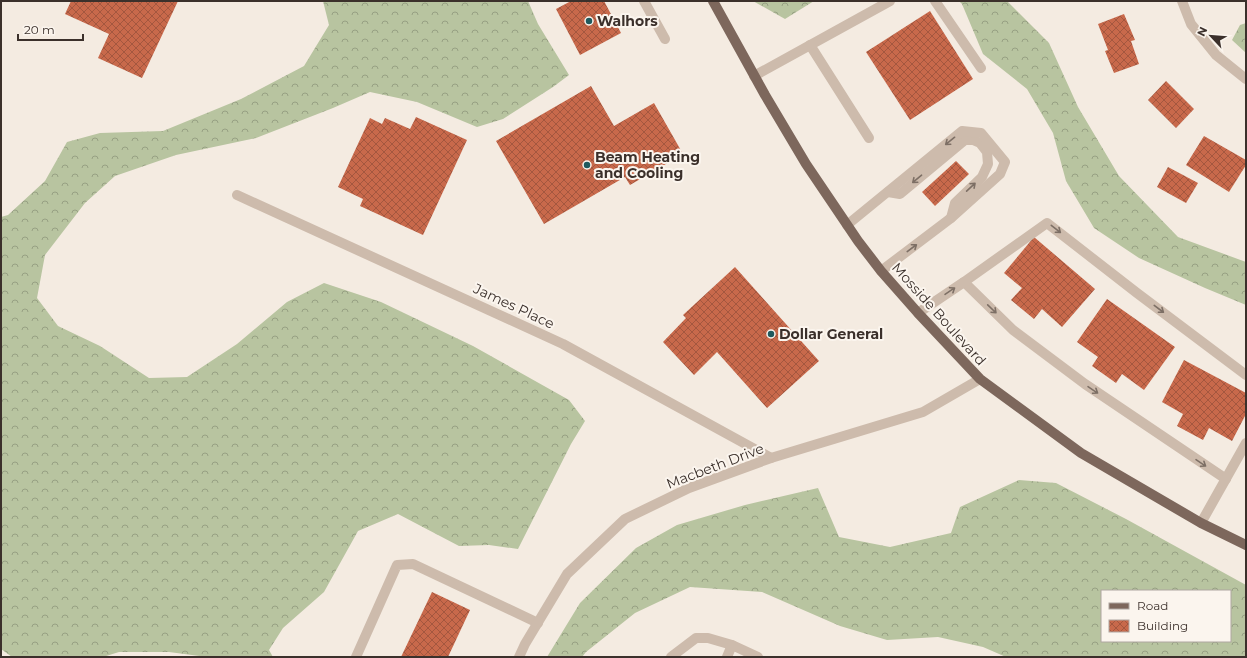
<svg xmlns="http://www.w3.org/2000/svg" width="1247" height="658" viewBox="0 0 1247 658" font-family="Montserrat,sans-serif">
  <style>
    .forest { fill: url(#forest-crowns); fill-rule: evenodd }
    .building { fill: url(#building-cross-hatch) }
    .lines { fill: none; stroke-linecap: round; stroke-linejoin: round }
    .service { stroke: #cdbbac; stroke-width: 10 }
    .minor { stroke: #cdbbac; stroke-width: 10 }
    .primary { stroke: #7d675c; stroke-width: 10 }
    .oneway { stroke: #7d6f65 }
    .poi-dot { fill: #1f5a5e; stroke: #fbf5ee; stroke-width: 1.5 }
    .labels { text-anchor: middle; stroke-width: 4; stroke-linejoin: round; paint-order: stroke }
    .poi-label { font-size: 14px; font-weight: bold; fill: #3b302b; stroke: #fbf5ee; text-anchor: start }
    .street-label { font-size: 14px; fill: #3b302b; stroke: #fbf5ee }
  </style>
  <defs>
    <pattern id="forest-crowns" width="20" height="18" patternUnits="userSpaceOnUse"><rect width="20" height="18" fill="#b8c4a0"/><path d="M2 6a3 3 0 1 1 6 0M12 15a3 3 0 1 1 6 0" fill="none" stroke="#97a083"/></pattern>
    <pattern id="building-cross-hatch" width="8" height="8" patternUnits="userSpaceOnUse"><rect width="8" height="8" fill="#c8694b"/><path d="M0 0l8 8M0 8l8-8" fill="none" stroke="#a4573f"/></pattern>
  </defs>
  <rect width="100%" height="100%" fill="#f4ebe1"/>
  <g class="forest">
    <path d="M323,1h205l10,23 31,51 -16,12 -50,32 -26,8 -60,-25 -47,-10 -37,16 -77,30 -80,17 -61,21 -30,27 -40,52 -8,43 21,28 42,20 49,32 38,-1 50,-33 50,-42 37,-19 57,19 92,44 96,54 16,21 -14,23 -53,105 -29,-4 -30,1 -61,-32 -40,17 -34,61 -41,36 -14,22 4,7h-66l-38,-5h-50l-16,5h-91l-11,-8v-432l7,-2 37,-34 22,-39 33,-9 63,-2 78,-32 63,-33 25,-41z"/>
    <path d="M753,1h61l-29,18z"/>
    <path d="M959,1h48l42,42 29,64 41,69 59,61 68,25v43l-41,-17 -66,-30 -45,-30 -28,-47 -13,-48 -26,-44 -44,-35 -21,-50z"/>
    <path d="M1246,23v30l-14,-13 8,-15z"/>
    <path d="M1019,480l37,3 70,36 120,66v72h-240l-23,-10 -45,-10 -51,3 -47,-14 -78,-34 -72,-5 -55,26 -49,39 -4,5h-35l33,-54 56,-55 41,-23 68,-20 73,-17 21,49 51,10 61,-14 9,-26zM1102,591h128v50h-128z"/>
  </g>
  <g class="building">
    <path d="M71,1h107l-36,77 -44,-20 11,-24 -44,-20z"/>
    <path d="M571,1h33l17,32 -41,22 -24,-46z"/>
    <path d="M930,11l43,68 -63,41 -44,-68z"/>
    <path d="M1124,14l11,26 -4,1 8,23 -25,9 -9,-22 3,-1 -10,-26z"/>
    <path d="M1166,81l28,28 -18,19 -28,-28z"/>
    <path d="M591,86l23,40 40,-23 29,51 -53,31 -5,-8 -81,47 -48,-83z"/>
    <path d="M416,117l51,23 -44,95 -63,-29 3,-7 -25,-12 32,-69 12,6 3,-6 25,11z"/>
    <path d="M1204,136l42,24v5l-17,27 -43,-27z"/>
    <path d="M956,161l13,13 -34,32 -13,-14z"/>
    <path d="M1168,167l30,16 -12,20 -29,-16z"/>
    <path d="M1034,237l61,52 -33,38 -20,-18 -8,10 -23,-19 11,-12 -18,-15z"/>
    <path d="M735,267l84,94 -52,47 -50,-56 -23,23 -31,-33 23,-24 -3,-3z"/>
    <path d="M1107,299l68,48 -31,43 -22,-16 -6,9 -24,-17 6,-9 -21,-15z"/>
    <path d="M1184,360l62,33v21l-14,27 -23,-13 -6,12 -26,-14 6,-12 -21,-12z"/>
    <path d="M432,592l38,18 -22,47h-47z"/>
  </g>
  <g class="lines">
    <g class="service">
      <path d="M644,1l21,38"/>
      <path d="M935,1l46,67"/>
      <path d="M810,45l59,93"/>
      <path d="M754,76l136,-75"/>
      <path d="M888,192l12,2 65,-54h8l7,3 7,9 1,12 -6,13 -27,26 -4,15"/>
      <path d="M847,225l115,-94 19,2 24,29 -5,12 -49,44 -70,53"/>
      <path d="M964,282l49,48 72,54 141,95"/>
      <path d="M918,313l46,-31 83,-59 90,70 109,82"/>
      <path d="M1201,523l45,-80"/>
      <path d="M356,657l41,-92 16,-1 125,59"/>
      <path d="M671,657l25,-19h12l24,7"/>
      <path d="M727,657l5,-12 26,12"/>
    </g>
    <g class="minor">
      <path d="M1182,1l9,23 25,31 30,24"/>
      <path d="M237,195l326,149 208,114"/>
      <path d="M519,657l6,-13 42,-70 58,-55 64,-31 82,-30 152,-46 57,-33"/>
    </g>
    <path class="primary" d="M713,1l52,94 41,69 52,77 23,30 37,42 62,66 101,74 120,70 45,22"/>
  </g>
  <defs><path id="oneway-shaft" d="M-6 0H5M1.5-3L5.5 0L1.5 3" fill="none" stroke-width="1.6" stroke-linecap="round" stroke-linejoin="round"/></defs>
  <g class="oneway">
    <use href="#oneway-shaft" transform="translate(950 141) rotate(141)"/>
    <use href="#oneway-shaft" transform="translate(917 179) rotate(140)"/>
    <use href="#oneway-shaft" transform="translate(971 187) rotate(-43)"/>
    <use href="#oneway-shaft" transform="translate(1056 229) rotate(38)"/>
    <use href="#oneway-shaft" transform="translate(912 248) rotate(-37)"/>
    <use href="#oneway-shaft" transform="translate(950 291) rotate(-34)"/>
    <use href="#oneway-shaft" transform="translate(992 309) rotate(44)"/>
    <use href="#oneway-shaft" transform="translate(1159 309) rotate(37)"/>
    <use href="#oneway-shaft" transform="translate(1093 390) rotate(34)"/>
    <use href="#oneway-shaft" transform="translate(1201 463) rotate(34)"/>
  </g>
  <g class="poi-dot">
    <circle cx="589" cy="21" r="4"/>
    <circle cx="587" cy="165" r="4"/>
    <circle cx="771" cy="334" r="4"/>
  </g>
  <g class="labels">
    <g class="poi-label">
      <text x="597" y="26">Walhors</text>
      <text x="595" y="162">Beam Heating<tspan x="595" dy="16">and Cooling</tspan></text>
      <text x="779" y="339">Dollar General</text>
    </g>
    <g class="street-label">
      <text transform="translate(514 306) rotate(25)" y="5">James Place</text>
      <text transform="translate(939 314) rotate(48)" y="5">Mosside Boulevard</text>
      <text transform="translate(715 466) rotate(-21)" y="5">Macbeth Drive</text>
    </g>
  </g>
  <rect width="1247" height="658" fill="none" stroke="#3b302b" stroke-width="4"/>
  <rect x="1101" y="590" width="130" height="52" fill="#fbf5ee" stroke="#aea6a0"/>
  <rect x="1109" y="603" width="20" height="6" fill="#7d675c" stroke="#aea6a0"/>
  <text x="1137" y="610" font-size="12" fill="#3b302b">Road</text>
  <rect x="1109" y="620" width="20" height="12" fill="url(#building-cross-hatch)" stroke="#aea6a0"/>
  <text x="1137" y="630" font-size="12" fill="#3b302b">Building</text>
  <g transform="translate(1211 36) rotate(296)" stroke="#fbf5ee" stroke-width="3" paint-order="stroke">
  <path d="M0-3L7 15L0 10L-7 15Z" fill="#3b302b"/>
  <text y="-6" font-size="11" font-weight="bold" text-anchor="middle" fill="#3b302b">N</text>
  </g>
  <path d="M18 34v6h65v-6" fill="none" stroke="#3b302b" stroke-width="2"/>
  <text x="24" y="34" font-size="12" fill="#3b302b" stroke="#fbf5ee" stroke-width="3" paint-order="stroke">20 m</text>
</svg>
